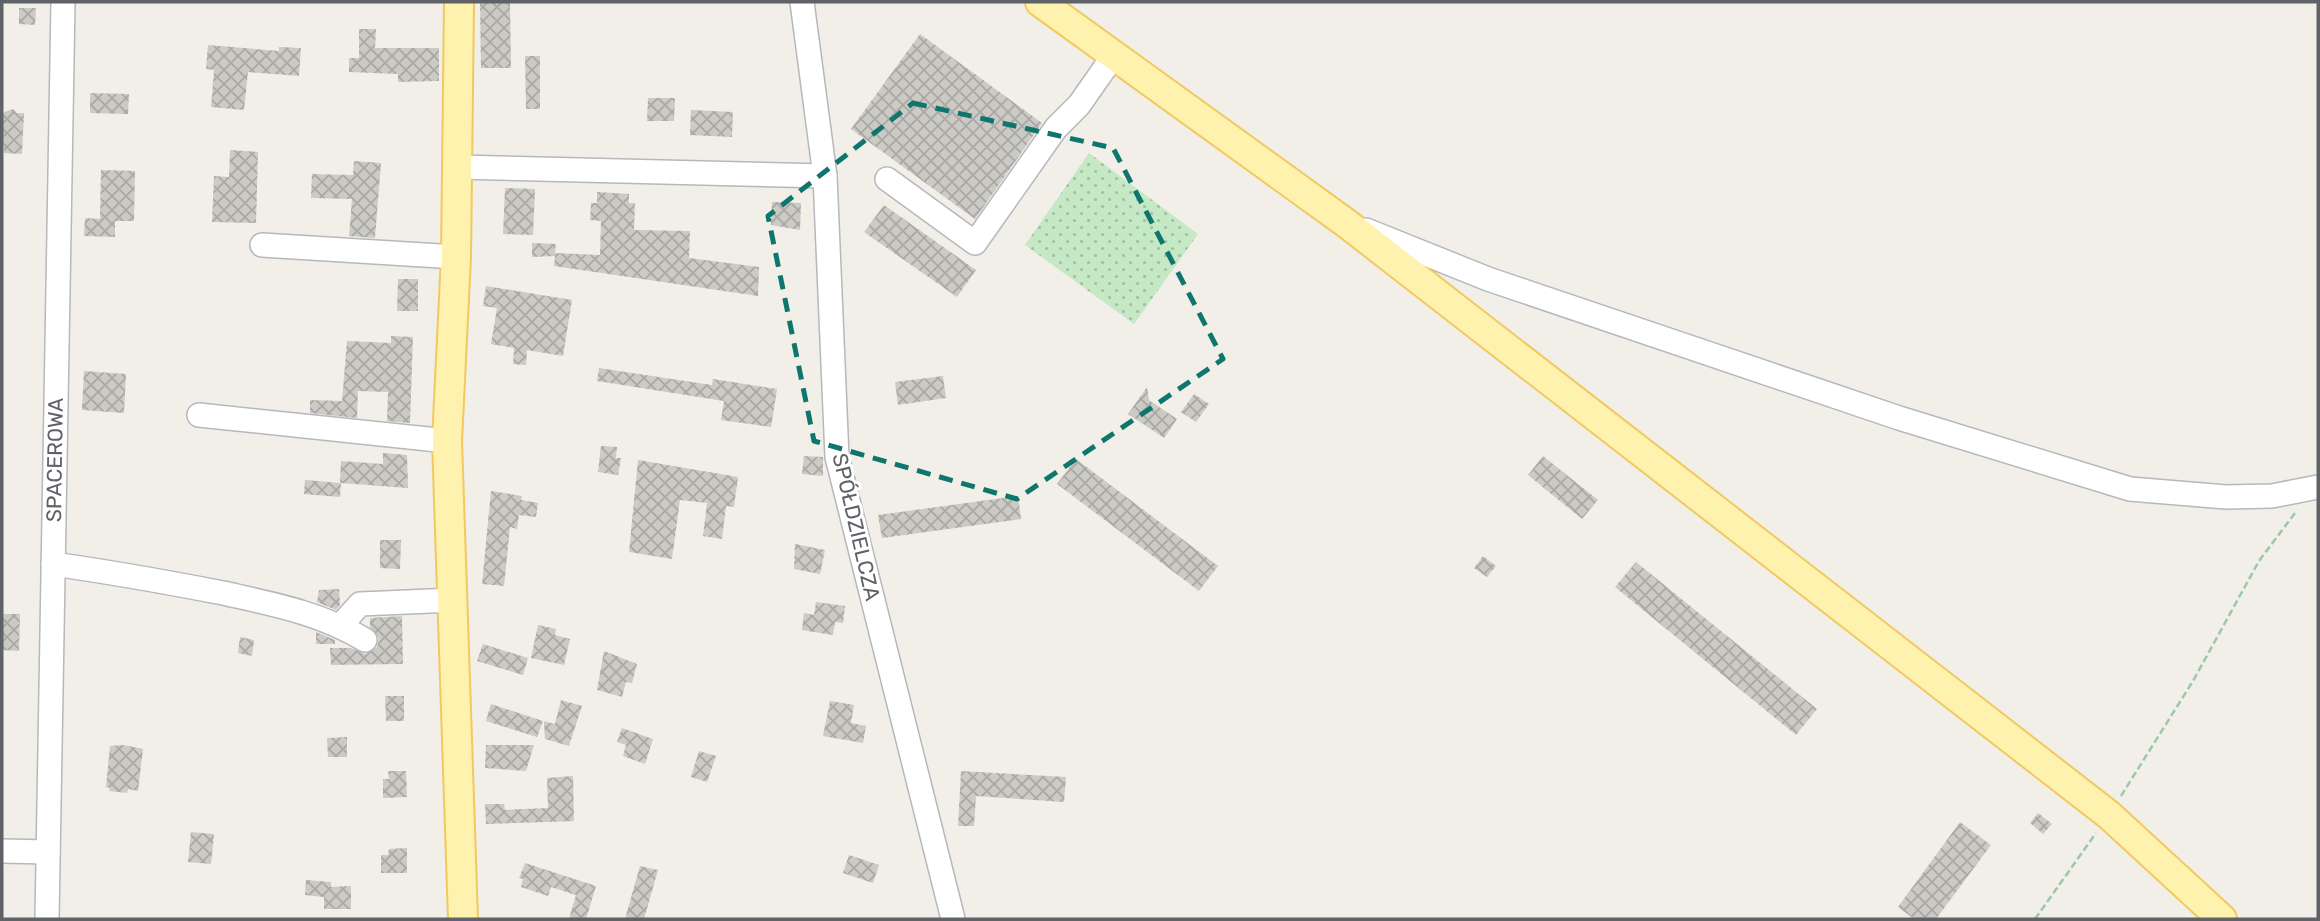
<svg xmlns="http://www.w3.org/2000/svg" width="2320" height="921" viewBox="0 0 2320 921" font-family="Rubik,sans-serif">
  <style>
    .grass { fill: url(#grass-dots) }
    .building { fill: url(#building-cross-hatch) }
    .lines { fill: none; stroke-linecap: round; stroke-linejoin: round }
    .minor-casing { stroke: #b5b8bc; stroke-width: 26 }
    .major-casing { stroke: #f2c960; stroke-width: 32 }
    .path { stroke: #9cc7a9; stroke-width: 2.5; stroke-dasharray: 7 3.5; stroke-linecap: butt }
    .minor { stroke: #fff; stroke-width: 23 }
    .major { stroke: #fff2af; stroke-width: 28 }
    .marked { fill: none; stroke: #0f766e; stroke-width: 5; stroke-dasharray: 14 9; stroke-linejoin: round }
    .labels { text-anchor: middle; stroke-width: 6; stroke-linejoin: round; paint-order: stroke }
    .street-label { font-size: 21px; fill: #5f6368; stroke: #fff }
  </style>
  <defs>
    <pattern id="grass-dots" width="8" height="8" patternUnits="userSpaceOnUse" patternTransform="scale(1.75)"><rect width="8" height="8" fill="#c5e8c5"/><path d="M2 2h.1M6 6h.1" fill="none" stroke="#a3c0a4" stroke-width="1.8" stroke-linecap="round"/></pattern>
    <pattern id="building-cross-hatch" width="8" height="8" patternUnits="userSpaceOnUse" patternTransform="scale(1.75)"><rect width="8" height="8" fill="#cccac5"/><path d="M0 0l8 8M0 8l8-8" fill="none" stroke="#a9a8a4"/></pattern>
  </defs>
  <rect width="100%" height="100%" fill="#f1efe8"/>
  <path class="grass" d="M1089,153l109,81 -64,90 -109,-79z"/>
  <g class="building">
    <path d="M480,2h30l1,66h-30z"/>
    <path d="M19,8h17l-1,17 -16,-1z"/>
    <path d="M359,29h17l-1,19h64v33l-41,1v-8l-49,-2v-14h10z"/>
    <path d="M920,34l122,89 -67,96 -124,-90z"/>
    <path d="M208,45l71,6v-4l22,1 -2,28 -51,-4 -4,38 -33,-3 3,-37 -8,-1z"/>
    <path d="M525,56h15v53h-14z"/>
    <path d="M90,93l39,1 -1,20 -38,-1z"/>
    <path d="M648,98h27l-1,23h-27z"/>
    <path d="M13,109l4,4h7l-2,41 -18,-1 -2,-40z"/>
    <path d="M691,110l42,2 -1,25 -42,-2z"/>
    <path d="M230,150l28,2 -2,71 -44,-1 2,-46 15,1z"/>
    <path d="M354,161l27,2 -6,75 -26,-2 3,-37 -41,-1 1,-24 41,1z"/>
    <path d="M101,170l34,1 -1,50h-19v16l-31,-1 1,-18 15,1z"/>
    <path d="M505,188l30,1 -2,46 -30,-1z"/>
    <path d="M597,192l32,2v9h6l-1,27 56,1 -1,27 70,9 -1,29 -204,-30 1,-10 -23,1v-14l24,1 -1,9 45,2 1,-34 -11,-1 1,-17h6z"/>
    <path d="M772,202l29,1 -1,27 -29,-5z"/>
    <path d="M884,205l92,65 -19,27 -93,-65z"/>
    <path d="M398,279h20v32h-21z"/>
    <path d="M486,286l86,14 -9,56 -36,-6 -1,15 -13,-1 1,-16 -23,-4 6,-36 -14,-2z"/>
    <path d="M391,336l22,1 -3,86 -23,-2 1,-29 -30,-1 -1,27 -47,-5v-13l32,1 5,-60 44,2z"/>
    <path d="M599,368l113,17 1,-6 64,10 -6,38 -50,-7 3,-19 -127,-20z"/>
    <path d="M84,371l42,3 -2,39 -42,-3z"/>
    <path d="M943,376l3,22 -48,7 -3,-23z"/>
    <path d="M1147,387l2,13 28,19 -13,19 -36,-24z"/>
    <path d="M1194,394l15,10 -13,18 -15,-10z"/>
    <path d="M601,446l16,1 -1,11h5l-3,17 -20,-3z"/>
    <path d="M383,453l24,2 1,33 -67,-5 -1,14 -36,-3 1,-14 35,3 1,-22 42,3z"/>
    <path d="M804,456l19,1v19l-21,-2z"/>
    <path d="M1543,456l55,44 -16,19 -54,-44z"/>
    <path d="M1076,459l142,107 -19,25 -142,-107z"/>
    <path d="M638,460l100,17 -4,30 -8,-1 -4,33 -19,-3 4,-33 -27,-3 -8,59 -43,-7z"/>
    <path d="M491,491l31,5 -1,4 17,3 -2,14 -17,-2 -2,14 -7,-2 -6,59 -22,-2z"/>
    <path d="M1018,496l3,23 -139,19 -4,-23z"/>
    <path d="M380,540h21l-1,29 -20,-1z"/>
    <path d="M795,544l30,6 -5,24 -26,-5z"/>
    <path d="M1483,556l13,10 -9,11 -13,-9z"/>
    <path d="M1636,562l181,147 -21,26 -181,-148z"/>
    <path d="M339,589l1,16 -4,5 -19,-8 2,-12z"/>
    <path d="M816,602l29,4 -2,17 -8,-1 -2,13 -31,-5 2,-17 10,2z"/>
    <path d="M2,614h18l-1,37 -17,-1z"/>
    <path d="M402,616l1,48 -72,1 -1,-17h21l15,6 11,-7 2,-8 -9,-12v-9z"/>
    <path d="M538,625l18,4 -1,6 15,4 -6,26 -33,-7z"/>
    <path d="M316,632l19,8v4h-19z"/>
    <path d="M240,637l14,3 -2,16 -14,-3z"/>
    <path d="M483,644l45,14 -5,17 -46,-14z"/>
    <path d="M604,651l33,13 -5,19 -6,-1 -4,15 -25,-7z"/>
    <path d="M385,696h19v25h-18z"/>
    <path d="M561,700l21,6 -13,40 -24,-7 -1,-18 11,3z"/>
    <path d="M830,701l24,4 -3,18 15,3 -3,17 -40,-7z"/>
    <path d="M491,704l52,17 -6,16 -51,-16z"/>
    <path d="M622,728l31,11 -8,25 -22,-8 3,-11 -9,-3z"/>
    <path d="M347,737v20h-19l-1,-19z"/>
    <path d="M123,745l20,4 -5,42 -10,-2 -1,4 -18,-2 1,-3 -4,-1 4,-41z"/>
    <path d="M486,745h48l-8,26 -41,-3z"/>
    <path d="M699,751l17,5 -9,26 -16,-5z"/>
    <path d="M388,771h18l1,26 -24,1v-19h6z"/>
    <path d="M961,771l105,6 -2,25 -88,-6 -2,30h-16z"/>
    <path d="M573,776l1,45 -88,3 -1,-20h19l1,6 43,-2 -1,-30z"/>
    <path d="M2038,813l14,11 -9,10 -13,-11z"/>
    <path d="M1960,822l31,23 -55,74h-22l-16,-12z"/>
    <path d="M191,832l23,2 -3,30 -23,-2z"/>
    <path d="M407,848v25h-26v-18h7l1,-6z"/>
    <path d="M849,855l30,10 -6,18 -30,-10z"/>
    <path d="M525,863l71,23 -10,33h-17l7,-24 -25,-8 -3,9 -27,-9 2,-8 -4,-1z"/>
    <path d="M640,866l18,4 -14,49h-19z"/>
    <path d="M306,880l25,2v5l20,-1v23h-27v-12l-19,-2z"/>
  </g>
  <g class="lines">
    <defs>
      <g id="minor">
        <path d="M802,2l23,174 12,281 116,462"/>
        <path d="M457,167l368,9"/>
        <path d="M887,179l88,64 81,-115 23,-23 35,-50"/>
        <path d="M1366,230l122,49 411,139 231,71 96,8 46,-1 46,-9"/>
        <path d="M262,245l194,12"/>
        <path d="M199,415l248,26"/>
        <path d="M53,564c57,8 113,18 170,29 49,11 98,20 142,47"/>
        <path d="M341,625l19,-21 94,-4"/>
        <path d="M2,851l46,1"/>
        <path d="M47,919l16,-917"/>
      </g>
      <g id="major">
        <path d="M459,2l-3,255 -9,184 16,478"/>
        <path d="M1040,2l306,221 763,592 113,104"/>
      </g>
    </defs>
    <use href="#minor" class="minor-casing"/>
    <use href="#major" class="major-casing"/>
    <g class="path">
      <path d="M2121,796l72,-115 66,-120 36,-48"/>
      <path d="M2035,919l61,-86"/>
    </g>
    <use href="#minor" class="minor"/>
    <use href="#major" class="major"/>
  </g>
  <path class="marked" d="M913,103l200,45 110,211 -206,140 -203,-58 -46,-225z"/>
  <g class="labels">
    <g class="street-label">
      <text transform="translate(55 460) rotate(-89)" y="7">SPACEROWA</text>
      <text transform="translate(856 527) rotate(77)" y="7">SPÓŁDZIELCZA</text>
    </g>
  </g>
  <rect width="2320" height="921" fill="none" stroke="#5f6368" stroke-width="7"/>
</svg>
